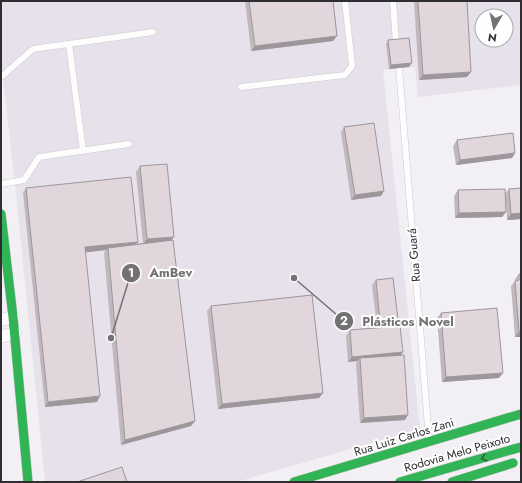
<svg xmlns="http://www.w3.org/2000/svg" width="522" height="483" viewBox="0 0 522 483" font-family="Jost,sans-serif">
  <style>
    .built { fill: #e7e1eb; fill-rule: evenodd }
    .lines { fill: none; stroke-linecap: round; stroke-linejoin: round }
    .lane-casing { stroke: #cbcacd; stroke-width: 7 }
    .street-casing { stroke: #cbcacd; stroke-width: 13 }
    .fast-casing { stroke: #cbcacd; stroke-width: 10 }
    .lane { stroke: #fdfdfe; stroke-width: 6 }
    .street { stroke: #fdfdfe; stroke-width: 12 }
    .fast { stroke: #30b455; stroke-width: 9 }
    .wall { fill: #c1b8bd }
    .shaded-wall { fill: #9d969a }
    .building { fill: #e0d6dc; stroke: #9d969a }
    .oneway { stroke: #2f633f }
    .labels { text-anchor: middle; stroke-width: 4; stroke-linejoin: round; paint-order: stroke }
    .street-label { font-size: 12px; fill: #2f2d30; stroke: #fefefe }
    .leader { fill: none; stroke: #747175; stroke-width: 1.5 }
    .callout-dot { fill: #747175; stroke: #fefefe; stroke-width: 1.5 }
    .mark-label { font-size: 12px; text-anchor: middle; font-weight: bold; fill: #fff }
    .callout-label { font-size: 13px; text-anchor: middle; font-weight: bold; fill: #747175; stroke: #fefefe; stroke-width: 4; stroke-linejoin: round; paint-order: stroke }
  </style>
  <rect width="100%" height="100%" fill="#f3f0f5"/>
  <path class="built" d="M1,1h520v84l-103,12 -3,-30 -32,3 37,359 -183,53h-192l-29,-288 -15,-132zM482,16h24v24h-24z"/>
  <g class="lines">
    <defs>
      <g id="lane">
        <path d="M393,1l3,42"/>
        <path d="M69,44l14,107"/>
        <path d="M399,68l30,371"/>
        <path d="M1,77l32,-28 120,-17"/>
        <path d="M241,87l104,-12 7,-9 -7,-65"/>
        <path d="M1,184l23,-4 15,-23 90,-13"/>
      </g>
      <g id="street">
        <path d="M1,320l12,-3"/>
        <path d="M1,337l14,-4"/>
      </g>
      <g id="fast">
        <path d="M1,214l12,103 15,165"/>
        <path d="M294,482l227,-68"/>
        <path d="M400,482l121,-35"/>
        <path d="M452,482l61,-19"/>
      </g>
    </defs>
    <use href="#lane" class="lane-casing"/>
    <use href="#street" class="street-casing"/>
    <use href="#fast" class="fast-casing"/>
    <use href="#lane" class="lane"/>
    <use href="#street" class="street"/>
    <use href="#fast" class="fast"/>
  </g>
  <g class="wall">
    <path d="M245,1h88l4,35 -4,5 -82,10z"/>
    <path d="M414,1h53v76l-48,3z"/>
    <path d="M388,40l21,27 -20,2 -3,-25z"/>
    <path d="M344,127l40,64 -3,5 -30,4 -10,-68z"/>
    <path d="M457,140l58,13 -3,5 -56,7 -3,-19z"/>
    <path d="M140,166l31,74 24,181 -4,5 -70,19 -17,-192 2,-3 -21,2 12,150 -52,5 -22,-214 3,-5 112,54 -2,2 7,-1 -7,-71z"/>
    <path d="M521,188v31l-14,1 -1,-18v10l-4,5 -47,1 -1,-22 4,-6 47,4 4,-5z"/>
    <path d="M519,274h2v63h-6l-4,-51 4,-5v-2z"/>
    <path d="M376,280l22,39 -4,6 -17,2 -5,-42z"/>
    <path d="M211,306l108,92 -101,11 -11,-98z"/>
    <path d="M441,313l58,65 -57,4 -5,-64z"/>
    <path d="M350,330l51,25 4,65 -45,3 -4,-60 1,-2 -9,1 -2,-26z"/>
  </g>
  <g class="shaded-wall">
    <path d="M337,36l-4,5 -82,10 4,-5z"/>
    <path d="M412,63l-3,4 -20,2 2,-4z"/>
    <path d="M471,72l-4,5 -48,3 4,-5z"/>
    <path d="M515,153l-3,5 -56,7 4,-5z"/>
    <path d="M384,191l-3,5 -30,4 4,-5z"/>
    <path d="M506,212l-4,5 -47,1 4,-5z"/>
    <path d="M521,213v6l-14,1 4,-6z"/>
    <path d="M174,237l-4,5 -27,2 4,-5z"/>
    <path d="M138,242l-4,5 -26,1 -2,2 -25,3 4,-6z"/>
    <path d="M398,319l-4,6 -17,2 3,-6z"/>
    <path d="M519,332h2v5h-6z"/>
    <path d="M403,352l-4,6h-39l-3,3 -9,1 4,-5z"/>
    <path d="M503,373l-4,5 -57,4 4,-5z"/>
    <path d="M323,393l-4,5 -101,11 4,-5z"/>
    <path d="M100,396l-3,6 -52,5 3,-5z"/>
    <path d="M408,415l-3,5 -45,3 4,-5z"/>
    <path d="M195,421l-4,5 -70,19 4,-5z"/>
  </g>
  <g class="building">
    <path d="M249,1h84l4,35 -82,10z"/>
    <path d="M418,1h49l4,71 -48,3z"/>
    <path d="M409,38l3,25 -21,2 -3,-25z"/>
    <path d="M374,123l10,68 -29,4 -11,-68z"/>
    <path d="M513,133l2,20 -55,7 -3,-20z"/>
    <path d="M167,164l7,73 -27,2 -7,-73z"/>
    <path d="M131,177l7,65 -53,5 15,149 -52,6 -22,-214z"/>
    <path d="M521,188v25l-10,1 -2,-25z"/>
    <path d="M505,189l1,23 -47,1 -1,-23z"/>
    <path d="M173,240l22,181 -70,19 -17,-192z"/>
    <path d="M519,274h2v58h-2l-4,-51 4,-1z"/>
    <path d="M393,278l5,41 -18,2 -4,-41z"/>
    <path d="M312,295l11,98 -101,11 -11,-98z"/>
    <path d="M497,308l6,65 -57,4 -5,-64z"/>
    <path d="M400,326l3,26 -51,5 -2,-27z"/>
    <path d="M404,355l4,60 -44,3 -4,-60z"/>
    <path d="M122,467l5,15h-50z"/>
  </g>
  <defs><path id="oneway-chevron" d="M-2-3.5L2.5 0L-2 3.5" fill="none" stroke-width="1.6" stroke-linecap="round" stroke-linejoin="round"/></defs>
  <use class="oneway" href="#oneway-chevron" transform="translate(484 458) rotate(164)"/>
  <g class="labels">
    <g class="street-label">
      <text transform="translate(414 255) rotate(-95)" y="4">Rua Guará</text>
      <text transform="translate(404 437) rotate(-17)" y="4">Rua Luiz Carlos Zani</text>
      <text transform="translate(457 453) rotate(-16)" y="4">Rodovia Melo Peixoto</text>
    </g>
  </g>
  <path class="leader" d="M111 338L131 273M294 278L344 321"/>
  <g class="callout-dot">
    <circle cx="111" cy="338" r="4"/>
    <circle cx="294" cy="278" r="4"/>
    <circle cx="131" cy="273" r="10"/>
    <circle cx="344" cy="321" r="10"/>
  </g>
  <g class="mark-label">
    <text x="131" y="277">1</text>
    <text x="344" y="325">2</text>
  </g>
  <g class="callout-label">
    <text x="171" y="277">AmBev</text>
    <text x="408" y="326">Plásticos Novel</text>
  </g>
  <rect width="522" height="483" fill="none" stroke="#2f2d30" stroke-width="4"/>
  <g transform="translate(494 28) rotate(189)"><circle r="19" fill="#fefefe" stroke="#abaaac"/>
  <path d="M0-3L7 15L0 10L-7 15Z" fill="#747175"/>
  <text y="-6" font-size="11" font-weight="bold" text-anchor="middle" fill="#2f2d30">N</text>
  </g>
</svg>
